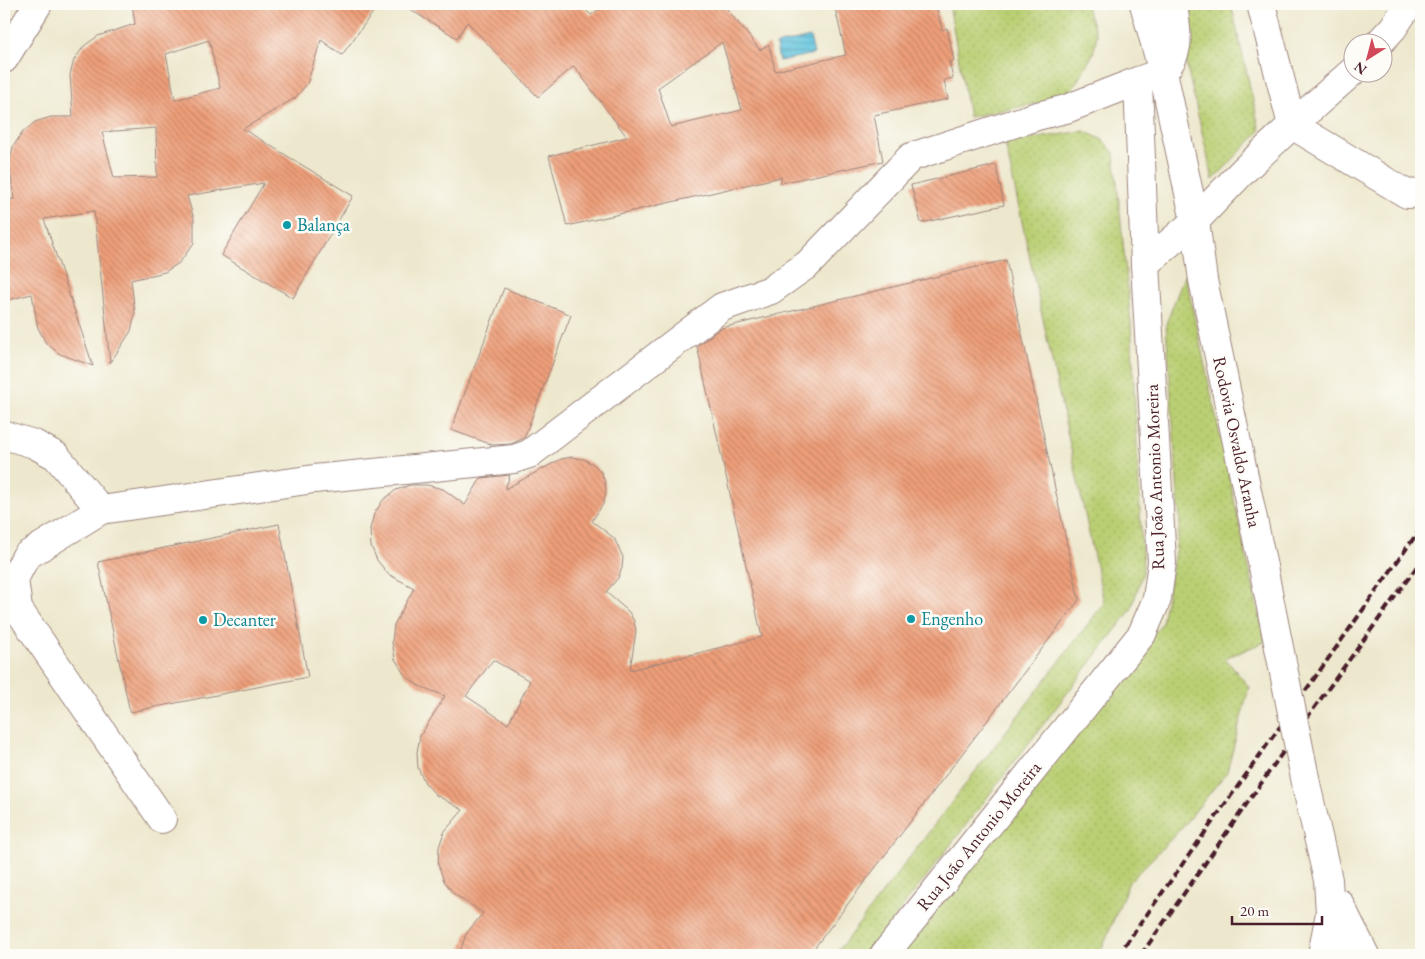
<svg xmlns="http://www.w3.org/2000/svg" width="1425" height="959" viewBox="0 0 1425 959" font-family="'EB Garamond',serif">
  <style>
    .grass { fill: url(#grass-dots); stroke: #82774f }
    .water { fill: url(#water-rules); stroke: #567285 }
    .building { fill: url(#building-back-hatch); fill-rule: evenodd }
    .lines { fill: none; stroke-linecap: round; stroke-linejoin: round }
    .minor-casing { stroke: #9c847c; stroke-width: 30 }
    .major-casing { stroke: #9c847c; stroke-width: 30 }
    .highway-casing { stroke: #9c847c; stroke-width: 30 }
    .minor { stroke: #fff; stroke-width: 28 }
    .major { stroke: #fff; stroke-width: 28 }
    .highway { stroke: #fff; stroke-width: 28 }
    .rail { stroke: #4a1f2b; stroke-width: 4; stroke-dasharray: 8 4; stroke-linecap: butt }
    .highway-bridge-casing { stroke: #9c847c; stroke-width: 30; stroke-linecap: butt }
    .highway-bridge { stroke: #fff; stroke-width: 28 }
    .culture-dot { fill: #0f9aa8; stroke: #fdfcf7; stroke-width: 2 }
    .labels { text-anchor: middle; stroke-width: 5; stroke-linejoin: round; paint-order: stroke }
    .culture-label { font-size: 18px; fill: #0d838f; stroke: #fdfcf7; text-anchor: start }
    .street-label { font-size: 18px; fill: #4a1f2b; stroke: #fdfcf7 }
  </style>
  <defs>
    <pattern id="grass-dots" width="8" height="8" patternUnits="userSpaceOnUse" patternTransform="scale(1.25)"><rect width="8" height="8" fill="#bacf73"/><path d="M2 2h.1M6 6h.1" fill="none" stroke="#a1b164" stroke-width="1.8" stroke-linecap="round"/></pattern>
    <pattern id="water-rules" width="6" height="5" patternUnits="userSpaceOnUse" patternTransform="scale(1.25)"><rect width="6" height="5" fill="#61c5df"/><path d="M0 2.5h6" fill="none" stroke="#529fb5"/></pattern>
    <pattern id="building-back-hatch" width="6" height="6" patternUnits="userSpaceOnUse" patternTransform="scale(1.25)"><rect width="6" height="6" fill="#ee9f79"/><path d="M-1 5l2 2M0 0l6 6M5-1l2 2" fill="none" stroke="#c38163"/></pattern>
  </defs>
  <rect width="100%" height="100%" fill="#fdfcf7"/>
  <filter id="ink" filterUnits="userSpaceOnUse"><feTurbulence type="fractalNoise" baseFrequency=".02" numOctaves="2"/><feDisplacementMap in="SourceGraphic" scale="10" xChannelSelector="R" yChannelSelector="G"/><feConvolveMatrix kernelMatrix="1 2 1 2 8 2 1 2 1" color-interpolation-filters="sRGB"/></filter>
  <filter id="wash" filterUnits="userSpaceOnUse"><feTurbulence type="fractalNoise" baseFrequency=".0096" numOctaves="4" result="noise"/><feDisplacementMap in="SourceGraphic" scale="20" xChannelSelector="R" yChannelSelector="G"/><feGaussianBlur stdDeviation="1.12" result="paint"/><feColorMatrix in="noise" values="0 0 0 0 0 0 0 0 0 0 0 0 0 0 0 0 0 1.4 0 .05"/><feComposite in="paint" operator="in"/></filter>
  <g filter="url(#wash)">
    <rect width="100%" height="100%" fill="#ede8cd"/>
    <g class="grass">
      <path d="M949,4h136l12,31 -4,19 -25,43 -99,20z"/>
      <path d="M1184,4h47l29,127 -47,49 -26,-113z"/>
      <path d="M1084,131l19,9 11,13 17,169 12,250 -12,38 -265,345h-31l269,-352 -99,-460z"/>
      <path d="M1185,274l80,368 -40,16 24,29 -22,85 -48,59 -50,51 -26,64 -7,9h-197l263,-332 18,-99 -14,-200z"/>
    </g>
    <path class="water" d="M810,37l4,17 -35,7 -3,-16z"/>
    <g id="blocks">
      <g class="building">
        <path d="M132,4h247l-37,51 -21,-15 -14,44 -12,14 -52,31 110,67 -60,102 -72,-43 43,-72 -77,13 7,23v24l-15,20 -14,9 -34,8 4,34 -4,17 -21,32 -16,-152 -50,8 49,147 -33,-12 -14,-11 -8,-15 -6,-34 -28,7v-101l10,-1 -5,-36 4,-16 9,-14 13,-11 16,-5h22l-3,-42 4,-15 10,-14 14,-10 37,-12zM209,40l11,48 -45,12 -9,-46zM156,128l1,49 -43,1 -12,-46z"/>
        <path d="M401,4h179l11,11 15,-11h117l37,46 9,-6 6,27 71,-16 -11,-47 19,-4h82l6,26 5,-2 7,33 -5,1 4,16 -9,2 4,19 -74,16 9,46 -102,22v-6l-214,49 -18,-70 78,-19 -53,-71 -36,31 -71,-75 -10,16zM722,42l20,68 -71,17 -13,-39z"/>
        <path d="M996,165l8,40 -83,18 -10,-38z"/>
        <path d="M1006,260l73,340 -270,355h-350l7,-21 17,-21 -29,-19 -10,-13 -6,-17 1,-17 5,-15 19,-22 -27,-15 -11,-12 -7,-15 -1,-16 3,-16 25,-40 -28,-11 -13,-11 -9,-15 -3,-17 2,-17 20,-37 -26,-14 -11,-14 -6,-14 -1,-17 4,-15 9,-14 13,-10 14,-5h17l16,4 22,16 16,-27 29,-3 -5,14 56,-30 11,-2 11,2 10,5 8,8 4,10 1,11 -3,11 -11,17 22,17 9,19 -1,11 -4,10 -12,14 23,20 5,9 2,10 -6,39 132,-33 -65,-291 24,-18zM493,660l37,21 -22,43 -42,-28z"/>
        <path d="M504,288l67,27 -47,123 -13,6 -18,1 -42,-15z"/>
        <path d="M279,524l29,153 -178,35 -32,-150z"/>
      </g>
    </g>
  </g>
  <g filter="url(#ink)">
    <use href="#blocks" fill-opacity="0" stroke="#9c847c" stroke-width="1"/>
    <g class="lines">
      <defs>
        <g id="minor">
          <path d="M1380,42l13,-14 16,-24"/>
          <path d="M4,59l34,-55"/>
          <path d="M1163,72c20,-22 13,-41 10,-68"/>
          <path d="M1352,72l-60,53 115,69 14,-1"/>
          <path d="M1195,221l49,-51 48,-45 -31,-121"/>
          <path d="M4,435l30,9 22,12 45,54"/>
          <path d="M162,819l-144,-210 -4,-30 12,-23 75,-46 213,-31 200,-20 15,-5 193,-147 49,-17 37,-26 103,-107 126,-41 29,-7 72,-28"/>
          <path d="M1322,955l8,-42"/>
        </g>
        <g id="major">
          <path d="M1145,264l50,-43"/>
          <path d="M884,955l258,-321 15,-35 5,-37 -17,-298 -7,-183 25,-9"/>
        </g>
        <g id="highway">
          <path d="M1144,4l19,68 32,149 8,59 60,287"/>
          <path d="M1308,793l20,87 2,33 11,42"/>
          <path d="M1339,903l26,52"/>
        </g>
      </defs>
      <use href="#minor" class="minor-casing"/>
      <use href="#major" class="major-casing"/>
      <use href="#highway" class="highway-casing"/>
      <use href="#minor" class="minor"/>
      <use href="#major" class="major"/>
      <use href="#highway" class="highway"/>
      <g class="rail">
        <path d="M1118,955l303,-427"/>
        <path d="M1141,955l163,-233 117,-161"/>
      </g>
      <defs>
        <path id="highway-bridge" d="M1263,567l45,226"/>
      </defs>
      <use href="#highway-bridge" class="highway-bridge-casing"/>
      <use href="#highway-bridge" class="highway-bridge"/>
    </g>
  </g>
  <g class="culture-dot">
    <circle cx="287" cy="225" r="5"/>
    <circle cx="911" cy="619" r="5"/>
    <circle cx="203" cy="620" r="5"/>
  </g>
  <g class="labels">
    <g class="culture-label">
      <text x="297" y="231">Balança</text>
      <text x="921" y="625">Engenho</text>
      <text x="213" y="626">Decanter</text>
    </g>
    <g class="street-label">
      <text transform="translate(1237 442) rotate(78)" y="6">Rodovia Osvaldo Aranha</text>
      <text transform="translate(1155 477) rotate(-92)" y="6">Rua João Antonio Moreira</text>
      <text transform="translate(979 836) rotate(-51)" y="6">Rua João Antonio Moreira</text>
    </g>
  </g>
  <rect width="1425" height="959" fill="none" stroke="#fdfcf7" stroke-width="20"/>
  <g transform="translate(1368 58) rotate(216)"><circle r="24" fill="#fdfcf7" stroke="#b5a4a5"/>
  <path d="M0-4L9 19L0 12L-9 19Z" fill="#d1495b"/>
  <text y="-8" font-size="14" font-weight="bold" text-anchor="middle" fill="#4a1f2b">N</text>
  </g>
  <path d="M1232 916v8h90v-8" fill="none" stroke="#4a1f2b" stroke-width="2.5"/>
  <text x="1240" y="916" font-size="15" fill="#4a1f2b" stroke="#fdfcf7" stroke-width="4" paint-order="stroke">20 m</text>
</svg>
